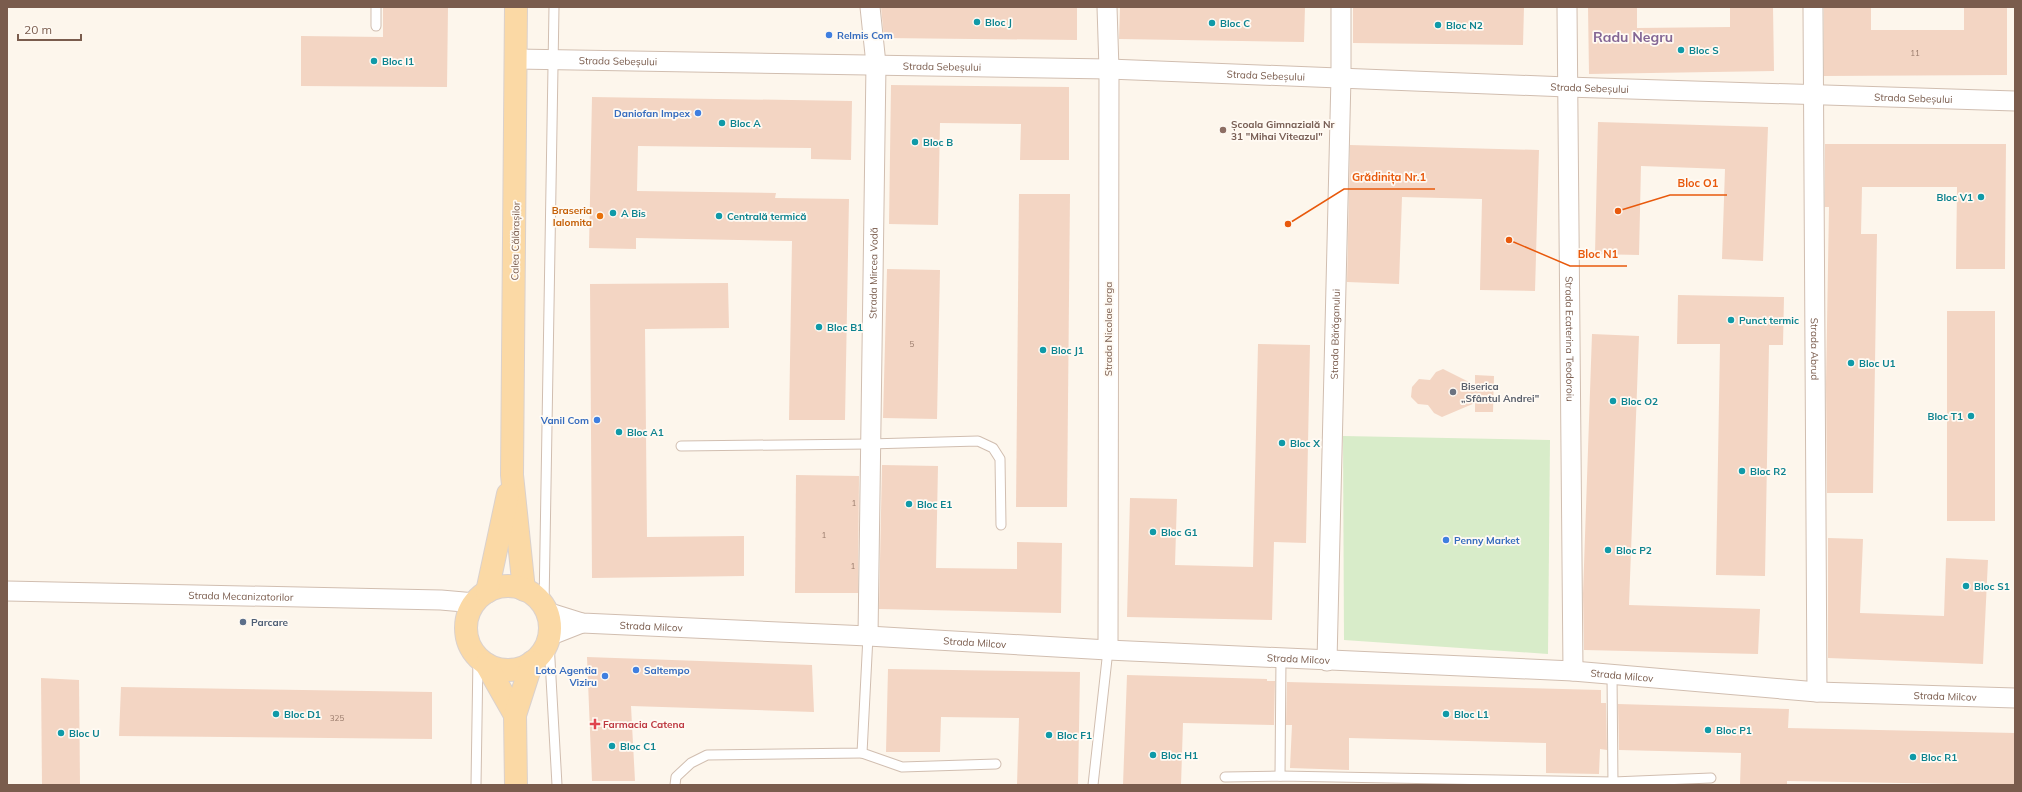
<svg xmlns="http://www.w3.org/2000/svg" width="2022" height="792" viewBox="0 0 2022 792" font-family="Mulish,sans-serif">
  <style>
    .green { fill: #d8ecc9 }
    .building { fill: #f3d5c3 }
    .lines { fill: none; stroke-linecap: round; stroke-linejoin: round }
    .lane-casing { stroke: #d1beb0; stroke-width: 11 }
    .street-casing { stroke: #d1beb0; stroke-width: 21 }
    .primary-casing { stroke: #dad1cd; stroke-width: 24 }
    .lane { stroke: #fff; stroke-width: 9 }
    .street { stroke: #fff; stroke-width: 19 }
    .primary { stroke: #fbd9a5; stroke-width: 22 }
    .culture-dot { fill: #0f9aa8; stroke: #fffaf3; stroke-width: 1.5 }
    .shop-dot { fill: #3f7fe0; stroke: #fffaf3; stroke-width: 1.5 }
    .education-dot { fill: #8d6e63; stroke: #fffaf3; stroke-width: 1.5 }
    .food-dot { fill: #e8710a; stroke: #fffaf3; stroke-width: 1.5 }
    .worship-dot { fill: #6b7280; stroke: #fffaf3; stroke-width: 1.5 }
    .service-dot { fill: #5c6f8a; stroke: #fffaf3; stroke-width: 1.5 }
    .health-dot { fill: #e0444e; stroke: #fffaf3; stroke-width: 1.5 }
    .labels { text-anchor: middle; stroke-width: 3.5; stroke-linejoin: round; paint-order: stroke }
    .number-label { font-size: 8px; fill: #987a6a }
    .culture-label { font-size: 10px; font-weight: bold; fill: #0d838f; stroke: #fffaf3; text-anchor: start }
    .shop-label { font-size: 10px; font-weight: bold; fill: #366cbe; stroke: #fffaf3; text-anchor: start }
    .street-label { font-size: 10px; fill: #7a5c4d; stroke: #fffaf3 }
    .education-label { font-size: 10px; font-weight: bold; fill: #785e54; stroke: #fffaf3; text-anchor: start }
    .food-label { font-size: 10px; font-weight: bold; fill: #c56008; stroke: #fffaf3; text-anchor: end }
    .worship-label { font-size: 10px; font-weight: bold; fill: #5b616d; stroke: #fffaf3; text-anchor: start }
    .service-label { font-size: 10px; font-weight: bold; fill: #4e5e75; stroke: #fffaf3; text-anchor: start }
    .health-label { font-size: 10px; font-weight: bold; fill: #be3a42; stroke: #fffaf3; text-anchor: start }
    .district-label { font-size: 14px; font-weight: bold; fill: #846695; stroke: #fffaf3 }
    .leader { fill: none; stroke: #e8590c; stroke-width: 1.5 }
    .callout-dot { fill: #e8590c; stroke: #fffaf3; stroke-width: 1.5 }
    .callout-label { font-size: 11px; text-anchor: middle; font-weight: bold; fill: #e8590c; stroke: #fffaf3; stroke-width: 3.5; stroke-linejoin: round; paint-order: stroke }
  </style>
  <rect width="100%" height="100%" fill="#fdf6ec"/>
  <path class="green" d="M1343,436l207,4 -2,214 -204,-14z"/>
  <g class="building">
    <path d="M383,7h65l-1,80 -146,-1v-50l82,1z"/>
    <path d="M881,7h196v33l-193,-2z"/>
    <path d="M1120,7h185l-1,35 -185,-3z"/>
    <path d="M1353,7h171l-1,38 -170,-2z"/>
    <path d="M1588,7h49v21l93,-1v-20h43l1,64 -185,3z"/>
    <path d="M1824,7h47v23h93v-23h43v68l-183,1z"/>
    <path d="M891,85l178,2v73h-49l1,-36 -81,-1 -2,102 -49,-1z"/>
    <path d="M592,97l260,4 -1,59 -40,-1v-11l-173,-2 -1,45 139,2 -1,5 74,1 -4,221h-56l3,-179 -156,-3v11l-47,-1z"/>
    <path d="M1598,122l170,5 -5,134 -41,-2 3,-90 -84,-3 -2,89 -44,-1z"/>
    <path d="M1825,144h181l-1,125h-49l1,-82h-95l-1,47h16l-4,259h-46l-1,-109 3,-177h-4z"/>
    <path d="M1350,145l189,5 -4,141 -55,-1 2,-91 -80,-2 -3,87 -52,-2z"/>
    <path d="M1019,194h51l-3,313h-51z"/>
    <path d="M887,269l53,1 -3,149 -54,-1z"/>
    <path d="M728,283l1,45 -84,1 2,208 97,-1v40l-152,2 -2,-294z"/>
    <path d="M1678,295l106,2 -1,48h-14l-4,231 -49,-1 4,-231h-43z"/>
    <rect x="1947" y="311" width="48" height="210"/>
    <path d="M1592,334l47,2 -10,269 131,4 -2,45 -174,-4 -1,-56z"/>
    <path d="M1258,344l52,1 -4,198 -32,-1 -2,78 -145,-3 3,-119 47,1 -2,66 78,2z"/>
    <path d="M1443,369l32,16v-10l19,1 -1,36h-18v-9l-33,14 -8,-4 -6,-8 -10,-1 -7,-7 1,-10 7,-8 11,1 6,-8z"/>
    <path d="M882,465l56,1 -2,102 81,1v-27l45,1 -1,70 -182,-4z"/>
    <path d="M796,475l63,1 -1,117h-63z"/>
    <path d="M1828,538l35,1 -3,74 84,3 2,-58 42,2 -5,104 -155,-6z"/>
    <path d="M587,657l225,8 2,47 -183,-6 4,75h-43z"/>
    <path d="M888,669l192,3 -2,113h-61l2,-67 -78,-1 -1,35h-54z"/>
    <path d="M1127,675l140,4v2h8l-1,44 -91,-2 -2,62h-58z"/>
    <path d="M41,678l38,2 1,105h-38z"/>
    <path d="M1287,682l314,8v13h5l1,47 -7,-1 -1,25 -53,-1v-30l-197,-5v32l-59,-2 2,-43h-6z"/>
    <path d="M121,687l311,5v47l-313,-3z"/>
    <path d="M1618,704l171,5 -1,19 227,5v52l-228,-4v4h-47l1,-32 -122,-3z"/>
  </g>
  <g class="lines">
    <defs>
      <g id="lane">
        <path d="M376,26v-19"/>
        <path d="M681,446l188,-2 109,-3 15,7 7,11 1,66"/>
        <path d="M544,606l10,-599"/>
        <path d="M549,642l8,143"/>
        <path d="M1612,674l1,111"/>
        <path d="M862,753l40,14 94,-3"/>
        <path d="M1280,776l1,-118"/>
        <path d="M1225,777l55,-1 333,6 98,-4"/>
        <path d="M476,785l2,-128"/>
        <path d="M675,785l1,-8 15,-14 16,-8 155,-2 6,-117"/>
        <path d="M1093,785l15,-135"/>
      </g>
      <g id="street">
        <path d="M1107,7l2,62 -1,581"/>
        <path id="s1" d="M1567,7l6,664"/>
        <path id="s2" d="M1813,7l4,685"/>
        <path id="s3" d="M516,59l593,10 458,18 448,14"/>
        <path id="s4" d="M7,591l434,9 34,3"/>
        <path id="s5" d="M547,612l35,11 286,13 240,14 465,21 244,21 198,6"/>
        <path d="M549,636l33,-13"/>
        <path id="s6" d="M868,636l8,-572 -6,-57"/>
        <path id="s7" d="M1327,661l14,-584v-70"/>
      </g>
      <g id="primary">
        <path d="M516,7l-4,468 12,115"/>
        <circle cx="508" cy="628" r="42"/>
        <path d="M487,592l21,-98"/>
        <path d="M486,664l29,51"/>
        <path d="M516,785l-1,-70 17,-53"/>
      </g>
    </defs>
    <use href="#lane" class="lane-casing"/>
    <use href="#street" class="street-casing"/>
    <use href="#primary" class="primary-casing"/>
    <use href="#lane" class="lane"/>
    <use href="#street" class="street"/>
    <use href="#primary" class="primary"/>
  </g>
  <g class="culture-dot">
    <circle cx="977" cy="22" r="4"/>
    <circle cx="1212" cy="23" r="4"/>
    <circle cx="1438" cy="25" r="4"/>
    <circle cx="1681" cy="50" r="4"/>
    <circle cx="374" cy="61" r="4"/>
    <circle cx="722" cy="123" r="4"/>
    <circle cx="915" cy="142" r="4"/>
    <circle cx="1981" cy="197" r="4"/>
    <circle cx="613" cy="213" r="4"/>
    <circle cx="719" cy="216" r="4"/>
    <circle cx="1731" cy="320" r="4"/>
    <circle cx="819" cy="327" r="4"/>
    <circle cx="1043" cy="350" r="4"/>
    <circle cx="1851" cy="363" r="4"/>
    <circle cx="1613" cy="401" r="4"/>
    <circle cx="1971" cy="416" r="4"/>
    <circle cx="619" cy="432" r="4"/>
    <circle cx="1282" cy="443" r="4"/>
    <circle cx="1742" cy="471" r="4"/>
    <circle cx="909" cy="504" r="4"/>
    <circle cx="1153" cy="532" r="4"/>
    <circle cx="1608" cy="550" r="4"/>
    <circle cx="1966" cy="586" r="4"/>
    <circle cx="276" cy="714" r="4"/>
    <circle cx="1446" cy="714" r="4"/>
    <circle cx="1708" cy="730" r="4"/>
    <circle cx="61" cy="733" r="4"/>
    <circle cx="1049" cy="735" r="4"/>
    <circle cx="612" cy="746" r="4"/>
    <circle cx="1153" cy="755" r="4"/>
    <circle cx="1913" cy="757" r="4"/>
  </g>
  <g class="shop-dot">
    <circle cx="829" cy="35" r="4"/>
    <circle cx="698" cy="113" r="4"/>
    <circle cx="597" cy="420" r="4"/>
    <circle cx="1446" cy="540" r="4"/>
    <circle cx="636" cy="670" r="4"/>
    <circle cx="605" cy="676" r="4"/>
  </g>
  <circle class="education-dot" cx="1223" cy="130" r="4"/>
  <circle class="food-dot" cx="600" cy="216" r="4"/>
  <circle class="worship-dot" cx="1453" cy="392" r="4"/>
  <circle class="service-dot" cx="243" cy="622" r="4"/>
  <path class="health-dot" d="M593 718h4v4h4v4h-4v4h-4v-4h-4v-4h4z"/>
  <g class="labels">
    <g class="number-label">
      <text x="1915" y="56">11</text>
      <text x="912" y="347">5</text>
      <text x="854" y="506">1</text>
      <text x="824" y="538">1</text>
      <text x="853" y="569">1</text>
      <text x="337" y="721">325</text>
    </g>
    <g class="culture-label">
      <text x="985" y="26">Bloc J</text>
      <text x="1220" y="27">Bloc C</text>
      <text x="1446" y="29">Bloc N2</text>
      <text x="1689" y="54">Bloc S</text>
      <text x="382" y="65">Bloc I1</text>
      <text x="730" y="127">Bloc A</text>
      <text x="923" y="146">Bloc B</text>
      <text x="1973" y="201" text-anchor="end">Bloc V1</text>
      <text x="621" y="217">A Bis</text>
      <text x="727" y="220">Centrală termică</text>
      <text x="1739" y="324">Punct termic</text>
      <text x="827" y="331">Bloc B1</text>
      <text x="1051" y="354">Bloc J1</text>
      <text x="1859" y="367">Bloc U1</text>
      <text x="1621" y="405">Bloc O2</text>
      <text x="1963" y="420" text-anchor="end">Bloc T1</text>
      <text x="627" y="436">Bloc A1</text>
      <text x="1290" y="447">Bloc X</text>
      <text x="1750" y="475">Bloc R2</text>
      <text x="917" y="508">Bloc E1</text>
      <text x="1161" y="536">Bloc G1</text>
      <text x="1616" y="554">Bloc P2</text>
      <text x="1974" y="590">Bloc S1</text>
      <text x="284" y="718">Bloc D1</text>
      <text x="1454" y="718">Bloc L1</text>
      <text x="1716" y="734">Bloc P1</text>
      <text x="69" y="737">Bloc U</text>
      <text x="1057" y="739">Bloc F1</text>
      <text x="620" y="750">Bloc C1</text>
      <text x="1161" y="759">Bloc H1</text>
      <text x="1921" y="761">Bloc R1</text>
    </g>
    <g class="shop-label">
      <text x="837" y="39">Relmis Com</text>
      <text x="690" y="117" text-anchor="end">Daniofan Impex</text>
      <text x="589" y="424" text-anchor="end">Vanil Com</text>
      <text x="1454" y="544">Penny Market</text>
      <text x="597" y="674" text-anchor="end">Loto Agentia<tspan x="597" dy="12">Viziru</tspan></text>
      <text x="644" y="674">Saltempo</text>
    </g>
    <g class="street-label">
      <text dy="4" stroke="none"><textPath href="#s3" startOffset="102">Strada Sebeșului</textPath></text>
      <text dy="4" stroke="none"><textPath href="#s3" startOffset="426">Strada Sebeșului</textPath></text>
      <text dy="4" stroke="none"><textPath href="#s3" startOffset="750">Strada Sebeșului</textPath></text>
      <text dy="4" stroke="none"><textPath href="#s3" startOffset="1074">Strada Sebeșului</textPath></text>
      <text dy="4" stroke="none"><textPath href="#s3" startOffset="1398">Strada Sebeșului</textPath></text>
      <text transform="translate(515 241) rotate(-89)" y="4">Calea Călărașilor</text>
      <text dy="4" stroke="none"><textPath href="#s6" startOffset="363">Strada Mircea Vodă</textPath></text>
      <text transform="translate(1108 329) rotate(-90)" y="4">Strada Nicolae Iorga</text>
      <text dy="4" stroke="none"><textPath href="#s7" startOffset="327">Strada Bărăganului</textPath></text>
      <text dy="4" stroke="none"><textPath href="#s1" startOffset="332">Strada Ecaterina Teodoroiu</textPath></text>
      <text dy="4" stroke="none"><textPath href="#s2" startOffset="342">Strada Abrud</textPath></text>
      <text dy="4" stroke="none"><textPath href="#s4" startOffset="234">Strada Mecanizatorilor</textPath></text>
      <text dy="4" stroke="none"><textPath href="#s5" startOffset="106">Strada Milcov</textPath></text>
      <text dy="4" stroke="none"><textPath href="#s5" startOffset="430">Strada Milcov</textPath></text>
      <text dy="4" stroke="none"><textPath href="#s5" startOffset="754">Strada Milcov</textPath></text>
      <text dy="4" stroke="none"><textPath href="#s5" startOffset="1078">Strada Milcov</textPath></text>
      <text dy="4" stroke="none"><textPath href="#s5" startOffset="1402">Strada Milcov</textPath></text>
    </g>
    <g class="education-label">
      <text x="1231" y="128">Școala Gimnazială Nr<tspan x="1231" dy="12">31 "Mihai Viteazul"</tspan></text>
    </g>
    <g class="food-label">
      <text x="592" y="214">Braseria<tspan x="592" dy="12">Ialomita</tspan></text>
    </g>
    <g class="worship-label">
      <text x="1461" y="390">Biserica<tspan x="1461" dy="12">„Sfântul Andrei"</tspan></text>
    </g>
    <g class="service-label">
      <text x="251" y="626">Parcare</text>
    </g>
    <g class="health-label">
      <text x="603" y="728">Farmacia Catena</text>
    </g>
    <g class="district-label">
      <text x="1633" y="42">Radu Negru</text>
    </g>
  </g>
  <path class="leader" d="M1288 224L1344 189H1435M1618 211L1670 195H1727M1509 240L1570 266H1627"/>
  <g class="callout-dot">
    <circle cx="1288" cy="224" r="4"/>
    <circle cx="1618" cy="211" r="4"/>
    <circle cx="1509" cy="240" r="4"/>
  </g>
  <g class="callout-label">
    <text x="1389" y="181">Grădinița Nr.1</text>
    <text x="1698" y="187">Bloc O1</text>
    <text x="1598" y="258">Bloc N1</text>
  </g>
  <rect width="2022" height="792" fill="none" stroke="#7a5c4d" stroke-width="16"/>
  <path d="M18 34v6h63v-6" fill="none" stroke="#7a5c4d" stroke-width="2"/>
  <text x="24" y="34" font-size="12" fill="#7a5c4d" stroke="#fffaf3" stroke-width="3" paint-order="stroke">20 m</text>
</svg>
